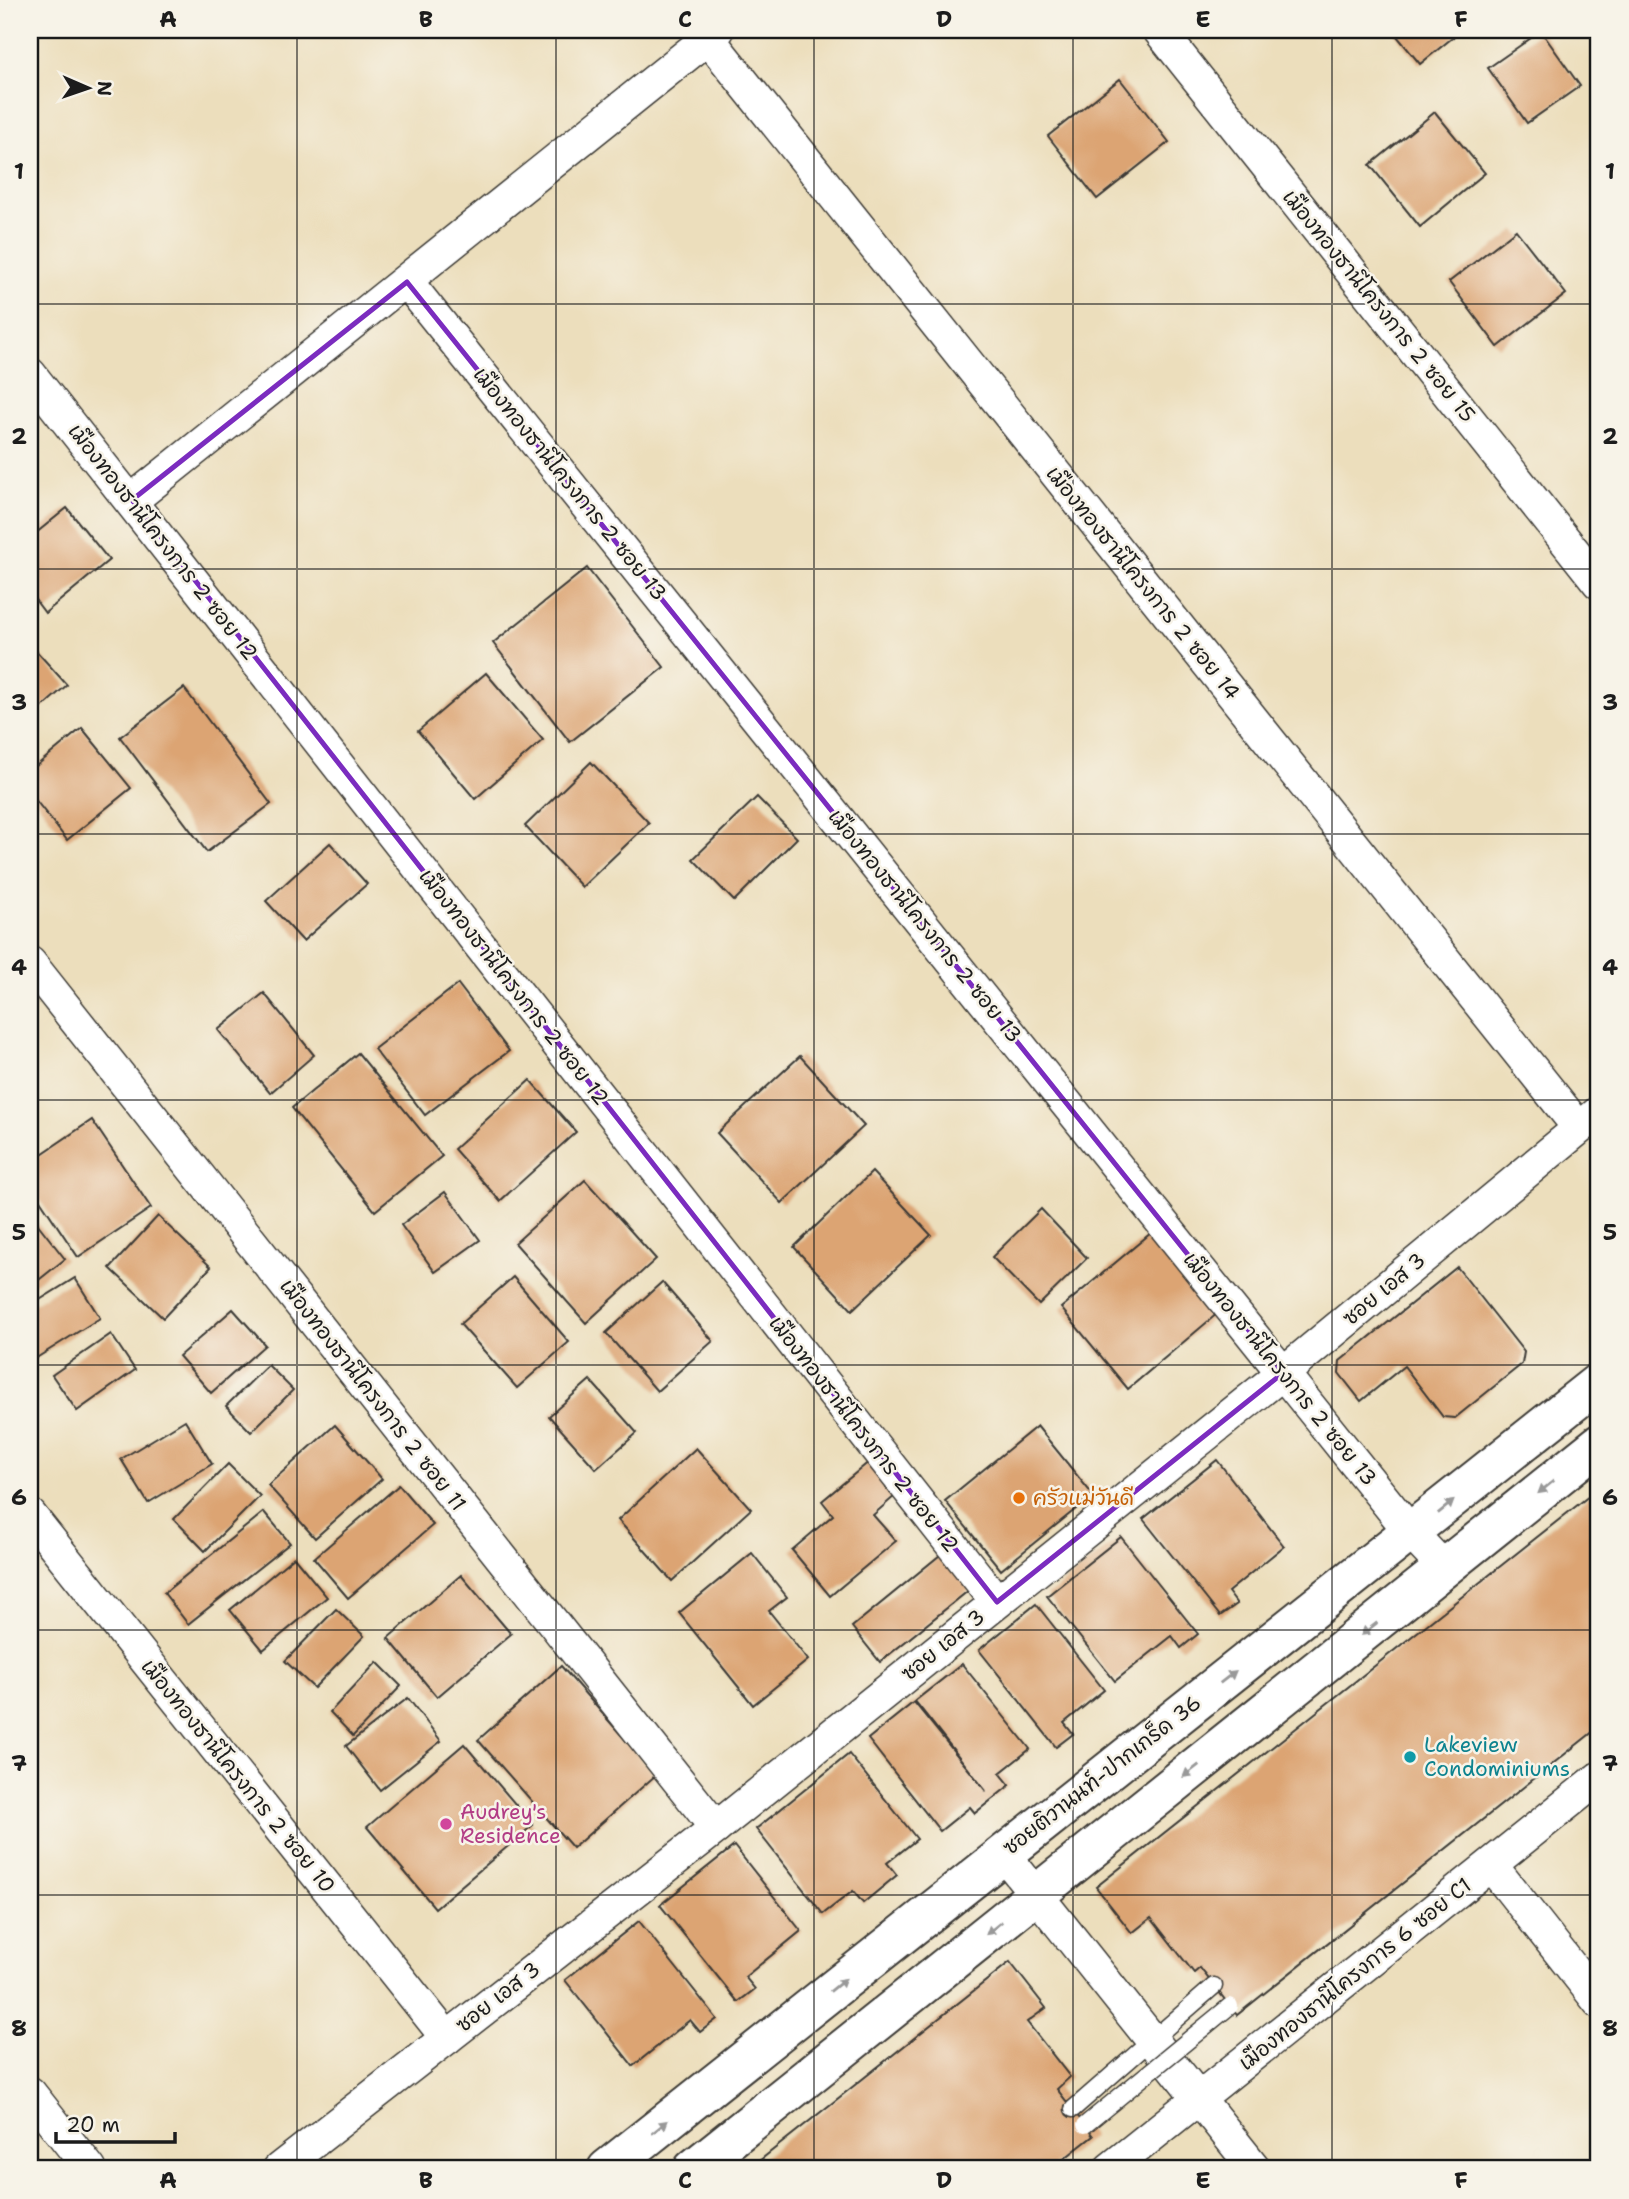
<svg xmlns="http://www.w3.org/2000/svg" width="1629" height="2199" viewBox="0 0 1629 2199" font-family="'Shantell Sans','Playpen Sans Thai',sans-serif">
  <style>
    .building { fill: #dca473 }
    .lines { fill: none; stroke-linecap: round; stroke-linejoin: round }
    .service-casing { stroke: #3b3934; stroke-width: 19 }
    .minor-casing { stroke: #3b3934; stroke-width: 35 }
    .tertiary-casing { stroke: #3b3934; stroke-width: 42 }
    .service { stroke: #fff; stroke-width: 16 }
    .minor { stroke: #fff; stroke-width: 32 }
    .tertiary { stroke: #fff; stroke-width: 38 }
    .service-bridge-casing { stroke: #3b3934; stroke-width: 19; stroke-linecap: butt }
    .service-bridge { stroke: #fff; stroke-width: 16 }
    .oneway { fill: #999 }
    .marked { fill: none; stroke: #7b2cbf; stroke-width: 5; stroke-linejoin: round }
    .grid { fill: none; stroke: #1c1c1c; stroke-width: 2; stroke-opacity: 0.55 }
    .food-dot { fill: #e8710a; stroke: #f7f3e8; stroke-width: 2.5 }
    .culture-dot { fill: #0f9aa8; stroke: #f7f3e8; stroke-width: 2.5 }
    .hotel-dot { fill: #d1479c; stroke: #f7f3e8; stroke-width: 2.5 }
    .labels { text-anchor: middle; stroke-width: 5; stroke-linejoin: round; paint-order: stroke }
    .street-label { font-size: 21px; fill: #1c1c1c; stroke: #f7f3e8 }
    .food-label { font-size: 21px; fill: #c56008; stroke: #f7f3e8; text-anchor: start }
    .culture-label { font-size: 21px; fill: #0d838f; stroke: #f7f3e8; text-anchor: start }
    .hotel-label { font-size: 21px; fill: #b23c85; stroke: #f7f3e8; text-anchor: start }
    .neatline { fill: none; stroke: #1c1c1c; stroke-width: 2.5 }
    .grid-label { font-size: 23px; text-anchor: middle; font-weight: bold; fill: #1c1c1c }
  </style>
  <rect width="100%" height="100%" fill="#f7f3e8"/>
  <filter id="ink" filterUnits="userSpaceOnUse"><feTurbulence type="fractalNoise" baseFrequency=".0143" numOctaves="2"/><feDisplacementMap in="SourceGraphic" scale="14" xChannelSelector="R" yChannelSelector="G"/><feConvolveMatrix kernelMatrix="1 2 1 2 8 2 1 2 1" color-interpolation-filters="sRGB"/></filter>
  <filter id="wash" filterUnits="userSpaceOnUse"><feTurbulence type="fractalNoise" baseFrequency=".00686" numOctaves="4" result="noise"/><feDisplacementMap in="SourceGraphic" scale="28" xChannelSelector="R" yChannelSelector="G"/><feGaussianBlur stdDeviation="1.57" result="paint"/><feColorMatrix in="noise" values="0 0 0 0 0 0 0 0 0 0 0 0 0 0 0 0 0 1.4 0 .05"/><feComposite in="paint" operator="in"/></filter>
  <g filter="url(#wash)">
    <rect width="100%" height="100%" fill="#ecdebc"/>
    <g id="blocks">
      <g class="building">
        <path d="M1392,30h70l-42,34z"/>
        <path d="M1541,31l39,55 -53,37 -39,-55z"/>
        <path d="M1120,79l49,63 -72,57 -49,-63z"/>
        <path d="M1435,112l50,61 -65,54 -50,-62z"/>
        <path d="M1516,230l50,64 -68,53 -49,-65z"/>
        <path d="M67,508l42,52 -64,53 -15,-20v-55z"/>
        <path d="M587,568l77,99 -94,75 -77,-99z"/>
        <path d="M30,644l37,41 -37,33z"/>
        <path d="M486,673l57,67 -68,59 -57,-68z"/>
        <path d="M184,688l87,116 -64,48 -87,-115z"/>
        <path d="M82,728l49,60 -64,52 -37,-47v-22z"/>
        <path d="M591,762l58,61 -67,64 -57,-61z"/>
        <path d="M757,797l40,41 -63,63 -41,-42z"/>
        <path d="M330,843l37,41 -64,57 -37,-40z"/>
        <path d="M458,984l51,67 -84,64 -51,-66z"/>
        <path d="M264,993l50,62 -44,38 -52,-63z"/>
        <path d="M358,1053l84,103 -67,55 -83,-103z"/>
        <path d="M800,1056l64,70 -82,77 -65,-70z"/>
        <path d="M530,1080l46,52 -76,69 -46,-52z"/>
        <path d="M92,1120l59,88 -73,49 -48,-72v-23z"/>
        <path d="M872,1172l59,63 -79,75 -58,-63z"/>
        <path d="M585,1180l71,79 -70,64 -71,-80z"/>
        <path d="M445,1192l35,48 -45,32 -34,-47z"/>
        <path d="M1041,1209l46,49 -48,47 -47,-48z"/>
        <path d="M30,1214l35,45 -35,28z"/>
        <path d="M158,1216l53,51 -48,51 -53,-50z"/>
        <path d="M1151,1233l67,80 -90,76 -67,-81z"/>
        <path d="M1457,1267l67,85 -2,12 -67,54 -12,-1 -39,-51 -43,35 -22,-28 1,-12z"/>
        <path d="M513,1277l56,65 -52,46 -57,-64z"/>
        <path d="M75,1278l25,40 -70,44v-56z"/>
        <path d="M662,1282l51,59 -56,50 -51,-58z"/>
        <path d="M233,1309l32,36 -54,48 -32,-37z"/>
        <path d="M111,1334l24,36 -58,41 -25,-36z"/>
        <path d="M268,1365l25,25 -42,42 -25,-26z"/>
        <path d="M590,1380l47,53 -41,36 -47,-53z"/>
        <path d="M185,1420l27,44 -64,39 -27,-44z"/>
        <path d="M335,1425l47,54 -67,59 -47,-53z"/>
        <path d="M1037,1426l56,69 -92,75 -56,-69z"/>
        <path d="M696,1448l55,61 -79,72 -54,-61z"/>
        <path d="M876,1456l27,33 -30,26 23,26 -66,55 -38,-46 41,-35 -11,-14z"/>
        <path d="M1217,1460l67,86 -56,46 9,12 -17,12 -77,-97z"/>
        <path d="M228,1464l32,32 -55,55 -31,-32z"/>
        <path d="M399,1485l34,40 -85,73 -34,-40z"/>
        <path d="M1599,1488v239l-362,288 -37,-47 -6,5 -43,-55 -19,15 -36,-46z"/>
        <path d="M264,1512l26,31 -102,81 -24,-31z"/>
        <path d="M1121,1537l77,97 -17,14 -9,-12 -57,45 -68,-85z"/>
        <path d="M945,1551l29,35 -94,76 -28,-35z"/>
        <path d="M752,1553l35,44 -18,14 39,49 -55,45 -74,-92z"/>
        <path d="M294,1557l33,40 -64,53 -33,-40z"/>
        <path d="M461,1575l50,59 -74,63 -49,-59z"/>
        <path d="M1036,1604l68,86 -40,33 9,11 -17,13 -77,-97z"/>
        <path d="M336,1609l28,27 -50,52 -29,-27z"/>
        <path d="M377,1662l24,24 -48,50 -23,-24z"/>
        <path d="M962,1664l68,85 -30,24 10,12 -35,28 -5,-6 -30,24 -72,-92 46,-37 72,89 -71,-90z"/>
        <path d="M561,1666l95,109 -83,73 -95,-108z"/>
        <path d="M408,1698l33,43 -61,49 -34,-44z"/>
        <path d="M464,1744l69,81 -98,83 -68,-81z"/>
        <path d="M849,1754l68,85 -30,24 10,12 -34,28 -10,-12 -30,23 -67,-85z"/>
        <path d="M734,1846l67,85 -56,46 10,12 -17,13 -78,-97z"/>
        <path d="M639,1921l78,98 -17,13 -10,-12 -57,46 -68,-86z"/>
        <path d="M1010,1962l36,46 -19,14 43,55 -13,12 36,47 -42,33h-302z"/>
      </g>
    </g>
  </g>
  <g filter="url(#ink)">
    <use href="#blocks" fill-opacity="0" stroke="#3b3934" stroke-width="2"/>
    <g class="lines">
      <defs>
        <path id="service" d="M1073,2109l141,-123"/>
        <g id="minor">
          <path d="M1159,30l440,553"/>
          <path d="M708,38l871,1090"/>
          <path d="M407,282l1005,1252 33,35"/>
          <path d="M30,374l967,1228"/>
          <path d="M132,500l586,-470"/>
          <path d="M30,963l686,865"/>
          <path d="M30,1515l417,523"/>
          <path d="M1003,1853l252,316"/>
          <path d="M1491,1865l108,137"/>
          <path d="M30,2093l60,76"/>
          <path d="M279,2169l437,-341 567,-455 316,-261"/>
          <path d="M1110,2169l489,-391"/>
        </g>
        <g id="tertiary">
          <path d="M607,2169l992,-787"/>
          <path d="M693,2169l906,-725"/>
        </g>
      </defs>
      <use href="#service" class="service-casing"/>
      <use href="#minor" class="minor-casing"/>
      <use href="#tertiary" class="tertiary-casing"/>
      <use href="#service" class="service"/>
      <use href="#minor" class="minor"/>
      <use href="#tertiary" class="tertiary"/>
      <defs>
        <path id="service-bridge" d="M1085,2125l145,-119"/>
      </defs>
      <use href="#service-bridge" class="service-bridge-casing"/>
      <use href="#service-bridge" class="service-bridge"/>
    </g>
    <defs><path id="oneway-solid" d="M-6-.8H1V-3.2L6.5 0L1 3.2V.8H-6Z" transform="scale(1.75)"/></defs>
    <g class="oneway">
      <use href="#oneway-solid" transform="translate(1546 1487) rotate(141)"/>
      <use href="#oneway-solid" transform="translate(1446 1507) rotate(-39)"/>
      <use href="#oneway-solid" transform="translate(1369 1629) rotate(142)"/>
      <use href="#oneway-solid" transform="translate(1228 1677) rotate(-38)"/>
      <use href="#oneway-solid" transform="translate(1191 1771) rotate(142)"/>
      <use href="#oneway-solid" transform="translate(994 1928) rotate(141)"/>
      <use href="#oneway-solid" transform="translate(838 1985) rotate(-39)"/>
      <use href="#oneway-solid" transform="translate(660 2127) rotate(-39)"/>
    </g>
  </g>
  <path class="marked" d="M407,282l876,1091 -286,229 -865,-1102z"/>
  <path class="grid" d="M297,30v2139M556,30v2139M814,30v2139M1073,30v2139M1332,30v2139M30,304h1569M30,569h1569M30,834h1569M30,1100h1569M30,1365h1569M30,1630h1569M30,1895h1569"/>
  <circle class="food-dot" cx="1019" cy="1498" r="7"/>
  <circle class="culture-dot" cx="1410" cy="1757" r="7"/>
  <circle class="hotel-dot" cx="446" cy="1824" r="7"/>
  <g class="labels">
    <g class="street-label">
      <text transform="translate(1379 306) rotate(51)" y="7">เมืองทองธานีโครงการ 2 ซอย 15</text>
      <text transform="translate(570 484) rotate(51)" y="7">เมืองทองธานีโครงการ 2 ซอย 13</text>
      <text transform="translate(163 542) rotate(52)" y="7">เมืองทองธานีโครงการ 2 ซอย 12</text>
      <text transform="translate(1143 583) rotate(51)" y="7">เมืองทองธานีโครงการ 2 ซอย 14</text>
      <text transform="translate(925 926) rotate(51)" y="7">เมืองทองธานีโครงการ 2 ซอย 13</text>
      <text transform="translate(514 987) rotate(52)" y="7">เมืองทองธานีโครงการ 2 ซอย 12</text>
      <text transform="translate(1384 1289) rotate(-40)" y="7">ซอย เอส 3</text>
      <text transform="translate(1280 1369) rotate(51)" y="7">เมืองทองธานีโครงการ 2 ซอย 13</text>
      <text transform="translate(373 1395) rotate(52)" y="7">เมืองทองธานีโครงการ 2 ซอย 11</text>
      <text transform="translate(864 1434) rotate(52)" y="7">เมืองทองธานีโครงการ 2 ซอย 12</text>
      <text transform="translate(943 1645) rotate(-39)" y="7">ซอย เอส 3</text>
      <text transform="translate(1102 1775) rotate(-38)" y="7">ซอยติวานนท์-ปากเกร็ด 36</text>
      <text transform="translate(238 1776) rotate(51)" y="7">เมืองทองธานีโครงการ 2 ซอย 10</text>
      <text transform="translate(1355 1974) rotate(-39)" y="7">เมืองทองธานีโครงการ 6 ซอย C1</text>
      <text transform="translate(498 1997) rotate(-38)" y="7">ซอย เอส 3</text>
    </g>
    <g class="food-label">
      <text x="1033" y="1505">ครัวแม่วันดี</text>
    </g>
    <g class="culture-label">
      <text x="1424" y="1752">Lakeview<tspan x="1424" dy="24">Condominiums</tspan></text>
    </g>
    <g class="hotel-label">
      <text x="460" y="1819">Audrey's<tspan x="460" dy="24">Residence</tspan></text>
    </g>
  </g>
  <rect width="1629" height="2199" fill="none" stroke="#f7f3e8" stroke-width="77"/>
  <g transform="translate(88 88) rotate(92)" stroke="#f7f3e8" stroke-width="5" paint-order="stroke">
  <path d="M0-5L12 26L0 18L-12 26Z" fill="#1c1c1c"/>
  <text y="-10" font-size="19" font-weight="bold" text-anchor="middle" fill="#1c1c1c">N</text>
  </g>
  <path d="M56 2132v10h119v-10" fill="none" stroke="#1c1c1c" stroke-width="3.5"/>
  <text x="66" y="2132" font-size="21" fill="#1c1c1c" stroke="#f7f3e8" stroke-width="5" paint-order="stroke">20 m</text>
  <rect x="38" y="38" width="1552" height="2122" class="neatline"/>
  <g class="grid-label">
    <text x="168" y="27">A</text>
    <text x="426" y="27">B</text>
    <text x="685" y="27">C</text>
    <text x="944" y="27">D</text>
    <text x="1203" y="27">E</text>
    <text x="1461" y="27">F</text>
    <text x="19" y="179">1</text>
    <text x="1610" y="179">1</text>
    <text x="19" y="444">2</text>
    <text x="1610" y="444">2</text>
    <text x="19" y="710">3</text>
    <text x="1610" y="710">3</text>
    <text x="19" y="975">4</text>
    <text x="1610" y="975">4</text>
    <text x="19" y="1240">5</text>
    <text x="1610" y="1240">5</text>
    <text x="19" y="1505">6</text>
    <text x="1610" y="1505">6</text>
    <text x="19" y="1771">7</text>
    <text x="1610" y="1771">7</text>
    <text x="19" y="2036">8</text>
    <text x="1610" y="2036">8</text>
    <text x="168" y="2188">A</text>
    <text x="426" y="2188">B</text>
    <text x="685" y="2188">C</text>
    <text x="944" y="2188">D</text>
    <text x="1203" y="2188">E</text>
    <text x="1461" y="2188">F</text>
  </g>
</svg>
